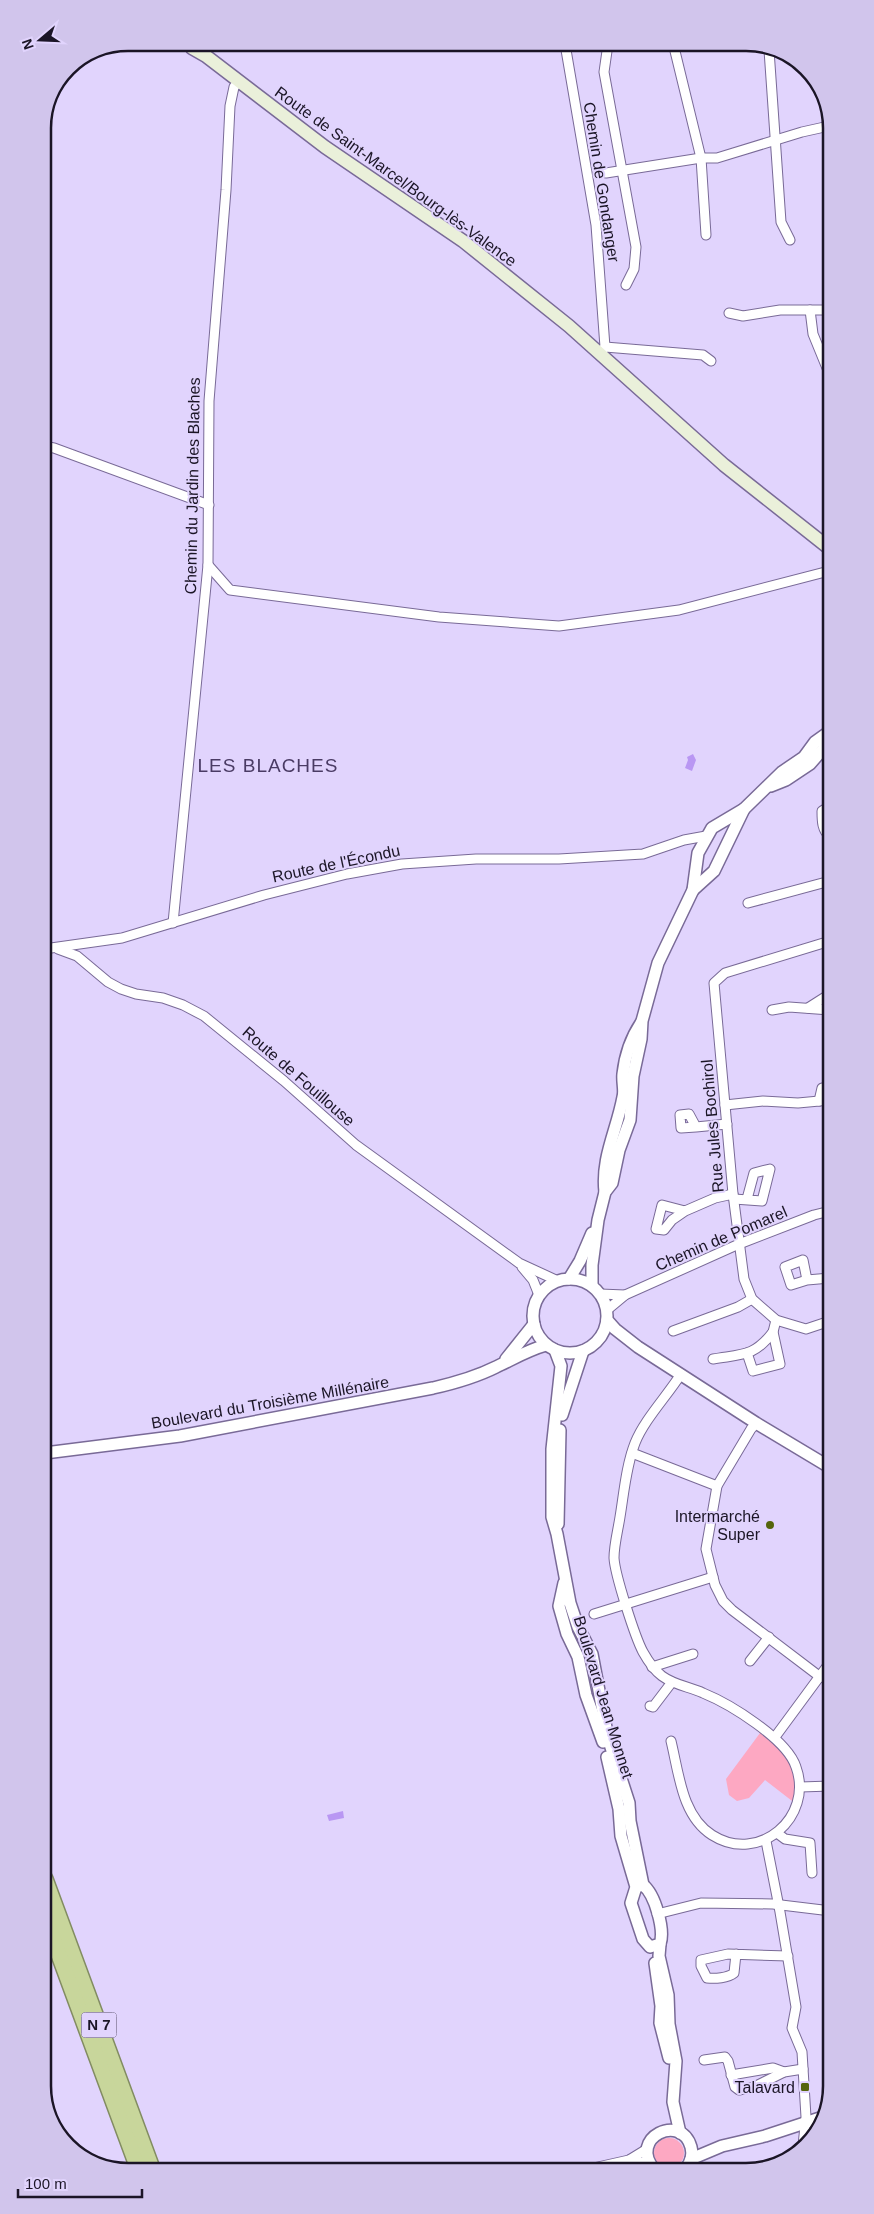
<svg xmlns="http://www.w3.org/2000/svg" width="874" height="2214" viewBox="0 0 874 2214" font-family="Arial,sans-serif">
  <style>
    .green { fill: #fda8c2 }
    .water { fill: #b997f3 }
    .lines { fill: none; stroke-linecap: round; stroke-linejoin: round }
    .minor-casing { stroke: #796a97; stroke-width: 11 }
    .tertiary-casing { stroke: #796a97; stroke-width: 14 }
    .secondary-casing { stroke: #796a97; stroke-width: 15 }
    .trunk-casing { stroke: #828c62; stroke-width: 18 }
    .minor { stroke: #fff; stroke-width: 9 }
    .tertiary { stroke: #fff; stroke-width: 11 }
    .secondary { stroke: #eaf0da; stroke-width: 12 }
    .trunk { stroke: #c8d69b; stroke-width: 15 }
    .poi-dot { fill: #55650c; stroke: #e1d4fd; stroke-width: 2 }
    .labels { text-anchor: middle; stroke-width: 4; stroke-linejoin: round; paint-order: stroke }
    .shield { fill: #e1d4fd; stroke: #564e66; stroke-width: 1 }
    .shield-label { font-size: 15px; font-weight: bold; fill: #1b1526 }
    .street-label { font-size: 16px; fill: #1b1526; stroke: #e1d4fd }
    .poi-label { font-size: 16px; fill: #1b1526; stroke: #e1d4fd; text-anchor: end }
    .quarter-label { font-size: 19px; letter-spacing: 1px; fill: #4a3b64; stroke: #e1d4fd }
    .rim { fill: none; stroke: #1b1526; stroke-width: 2.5 }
  </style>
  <rect width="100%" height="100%" fill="#e1d4fd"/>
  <g class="green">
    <path d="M763,1729l33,38v37l-31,-24 -16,18 -12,3 -8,-6 -3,-16z"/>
    <circle cx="669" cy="2153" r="15"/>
  </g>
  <g class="water">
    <path d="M693,754l3,6 -4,11 -7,-3 3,-8 -1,-3z"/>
    <path d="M343,1811l1,7 -15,3 -2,-6z"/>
  </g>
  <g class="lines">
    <defs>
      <g id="minor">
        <path d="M673,43l28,115 5,77"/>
        <path d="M565,44l31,181 9,122 -5,6"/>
        <path d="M608,44l-4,28 32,175 -2,22 -8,16"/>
        <path d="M769,50l12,172 9,18"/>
        <path d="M606,173l95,-15h16l85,-26 27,-6"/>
        <path d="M810,310l3,24 16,39"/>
        <path d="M729,313l14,3 37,-6h49"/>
        <path d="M605,347l98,8 8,6"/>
        <path d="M43,446l11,2 155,57"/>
        <path d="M208,565l22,25 209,27 120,9 120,-16 150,-39"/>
        <path d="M830,806l-8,5c0,10 0,19 8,26"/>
        <path d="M748,903l82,-22"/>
        <path d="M173,923l35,-358 1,-164 17,-211 4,-84 4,-19 5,-6"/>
        <path d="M830,941l-105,32 -11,10 19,211 11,85 8,20 24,21 30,9 24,-8"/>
        <path d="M44,949l78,-11 142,-43 83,-21 55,-10 74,-5h83l84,-5 41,-14 22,-4"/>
        <path d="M58,949l19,7 31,26 13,7 15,5 27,4 20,7 21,11 80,65 72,64 163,118 39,18"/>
        <path d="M808,1008l22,-14"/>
        <path d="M772,1010l17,-3 41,3"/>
        <path d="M819,1101l3,-13 8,-2"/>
        <path d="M725,1105l38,-4 35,2 32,-3"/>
        <path d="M696,1127l-15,1 -1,-13 9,-1 7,13 31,-3"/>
        <path d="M734,1199l28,2 8,-32 -16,4 -7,26"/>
        <path d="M685,1211l-13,9 -8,10 -8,-1 6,-24 23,6 30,-13 18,-4"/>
        <path d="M522,1267l11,13 6,15"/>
        <path d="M807,1280l-4,-20 -18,7 6,18 16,-5 23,-2"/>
        <path d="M600,1294l25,1"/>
        <path d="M607,1310l18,-15 114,-51 75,-29 16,-4"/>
        <path d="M673,1331l65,-24 14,-8"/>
        <path d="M747,1353l6,18 27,-7 -7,-32 3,-12"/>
        <path d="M713,1359c29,-5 41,-2 60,-27"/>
        <path d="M756,1423l-5,6 -34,57 -11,63 9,36 8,16 9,9 87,66 12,4"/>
        <path d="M632,1453l85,33"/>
        <path d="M594,1614l119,-37"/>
        <path d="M750,1661l19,-24"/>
        <path d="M652,1667l41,-13"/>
        <path d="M650,1706l3,1 19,-25"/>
        <path d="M775,1737l56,-76"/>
        <path d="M671,1741c8,33 11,75 41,94 47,30 102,-18 84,-68 -9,-28 -66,-63 -93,-74 -13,-6 -29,-8 -41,-17 -8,-6 -14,-15 -19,-24 -8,-15 -28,-77 -29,-94 0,-13 4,-28 6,-41 4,-24 6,-51 15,-74 9,-23 32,-47 46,-69"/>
        <path d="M800,1787l31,-1"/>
        <path d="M777,1833l8,6 25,4 2,30"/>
        <path d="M766,1841l14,71 16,95 -4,21 10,24 4,65 -3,28"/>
        <path d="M657,1914l44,-11 72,1 58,7"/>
        <path d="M736,1954l-2,19c-6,5 -19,6 -27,5l-6,-12v-6l27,-6 60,2"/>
        <path d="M704,2060l21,-3 3,4 7,26 4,3 15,-3 30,-15 19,-3"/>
        <path d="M731,2075l42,-7 11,4"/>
        <path d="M629,2160l21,4"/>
        <path d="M589,2169l40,-9 18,-11"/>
      </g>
      <g id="tertiary">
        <path d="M771,786l15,-6 24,-16 19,-22"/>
        <path d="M693,890l21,-19 30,-62"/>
        <path d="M605,1192c-4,-34 12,-62 18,-95 2,-7 -1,-15 0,-23 2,-18 8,-36 18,-51"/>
        <circle cx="570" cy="1316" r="37"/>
        <path d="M569,1279l11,-18 12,-28"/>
        <path d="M592,1286v-21l6,-45 7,-28 7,-9 7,-33 11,-30 3,-44 8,-37 1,-18 16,-58 35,-73 5,-37 14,-25 32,-19 38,-37 22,-15 11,-15 14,-10"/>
        <path d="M607,1320l8,9 23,18 118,76 75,45"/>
        <path d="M555,1350l6,16 -9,83v68l5,17 13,69 8,24 14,27 16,84 21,65 1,18 13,64"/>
        <path d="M506,1359l28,-35"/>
        <path d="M562,1415l21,-64"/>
        <path d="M45,1453l135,-17 253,-48c22,-5 43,-11 63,-21 17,-8 32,-17 50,-22"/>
        <path d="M558,1524l2,-94"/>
        <path d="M564,1583l-5,23 8,28 11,23 8,38 17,47"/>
        <path d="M607,1757l12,52 2,27 15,51 -5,16 12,36 7,8 10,-3c5,-14 -5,-50 -17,-59l-7,2"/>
        <path d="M660,1944l-1,12 9,39 1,29 7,37 -3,41 7,31"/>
        <path d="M655,1963l6,43 -1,17 9,35"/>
        <path d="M691,2159l31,-13 43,-10 55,-18"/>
        <path d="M654,2169c-26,-31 27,-57 37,-22 2,8 0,16 -6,22"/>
      </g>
      <path id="secondary" d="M192,48l14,8 119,91 138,94 106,85 155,139 105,83"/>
      <g id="trunk">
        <path d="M45,1879l108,292"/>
        <path d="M45,1917l94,254"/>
      </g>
    </defs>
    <use href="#minor" class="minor-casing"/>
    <use href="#tertiary" class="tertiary-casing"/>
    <use href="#secondary" class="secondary-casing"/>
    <use href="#trunk" class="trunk-casing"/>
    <use href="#minor" class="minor"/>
    <use href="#tertiary" class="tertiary"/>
    <use href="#secondary" class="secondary"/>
    <use href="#trunk" class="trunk"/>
  </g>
  <g class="poi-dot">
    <circle cx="770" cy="1525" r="5"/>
    <rect x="800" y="2082" width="10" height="10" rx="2.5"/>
  </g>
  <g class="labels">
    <rect class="shield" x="81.5" y="2012.5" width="35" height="25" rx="4"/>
    <g class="shield-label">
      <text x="99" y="2030">N 7</text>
    </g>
    <g class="street-label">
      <text transform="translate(396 176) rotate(36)" y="6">Route de Saint-Marcel/Bourg-lès-Valence</text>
      <text transform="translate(602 182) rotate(81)" y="6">Chemin de Gondanger</text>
      <text transform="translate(192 486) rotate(-89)" y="6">Chemin du Jardin des Blaches</text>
      <text transform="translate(336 863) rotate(-12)" y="6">Route de l'Écondu</text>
      <text transform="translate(299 1076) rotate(41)" y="6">Route de Fouillouse</text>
      <text transform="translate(712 1126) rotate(-95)" y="6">Rue Jules Bochirol</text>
      <text transform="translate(721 1238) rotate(-23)" y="6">Chemin de Pomarel</text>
      <text transform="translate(270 1402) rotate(-10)" y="6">Boulevard du Troisième Millénaire</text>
      <text transform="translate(604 1697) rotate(73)" y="6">Boulevard Jean Monnet</text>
    </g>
    <g class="poi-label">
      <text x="760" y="1522">Intermarché<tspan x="760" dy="18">Super</tspan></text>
      <text x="795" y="2093">Talavard</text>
    </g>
    <g class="quarter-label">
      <text x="268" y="772">LES BLACHES</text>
    </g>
  </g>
  <path d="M0 0H874V2214H0ZM128 51H746A77 77 0 0 1 823 128V2086A77 77 0 0 1 746 2163H128A77 77 0 0 1 51 2086V128A77 77 0 0 1 128 51Z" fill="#d1c5ec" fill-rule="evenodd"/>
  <path class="rim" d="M128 51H746A77 77 0 0 1 823 128V2086A77 77 0 0 1 746 2163H128A77 77 0 0 1 51 2086V128A77 77 0 0 1 128 51Z"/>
  <g transform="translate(40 40) rotate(251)" stroke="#e1d4fd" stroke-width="4" paint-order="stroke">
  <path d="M0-4L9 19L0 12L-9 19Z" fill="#1b1526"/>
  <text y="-8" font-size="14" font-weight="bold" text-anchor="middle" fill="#1b1526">N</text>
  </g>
  <path d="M18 2189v8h124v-8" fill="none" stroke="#1b1526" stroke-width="2.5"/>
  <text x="25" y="2189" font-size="15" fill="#1b1526" stroke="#e1d4fd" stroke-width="4" paint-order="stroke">100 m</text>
</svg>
